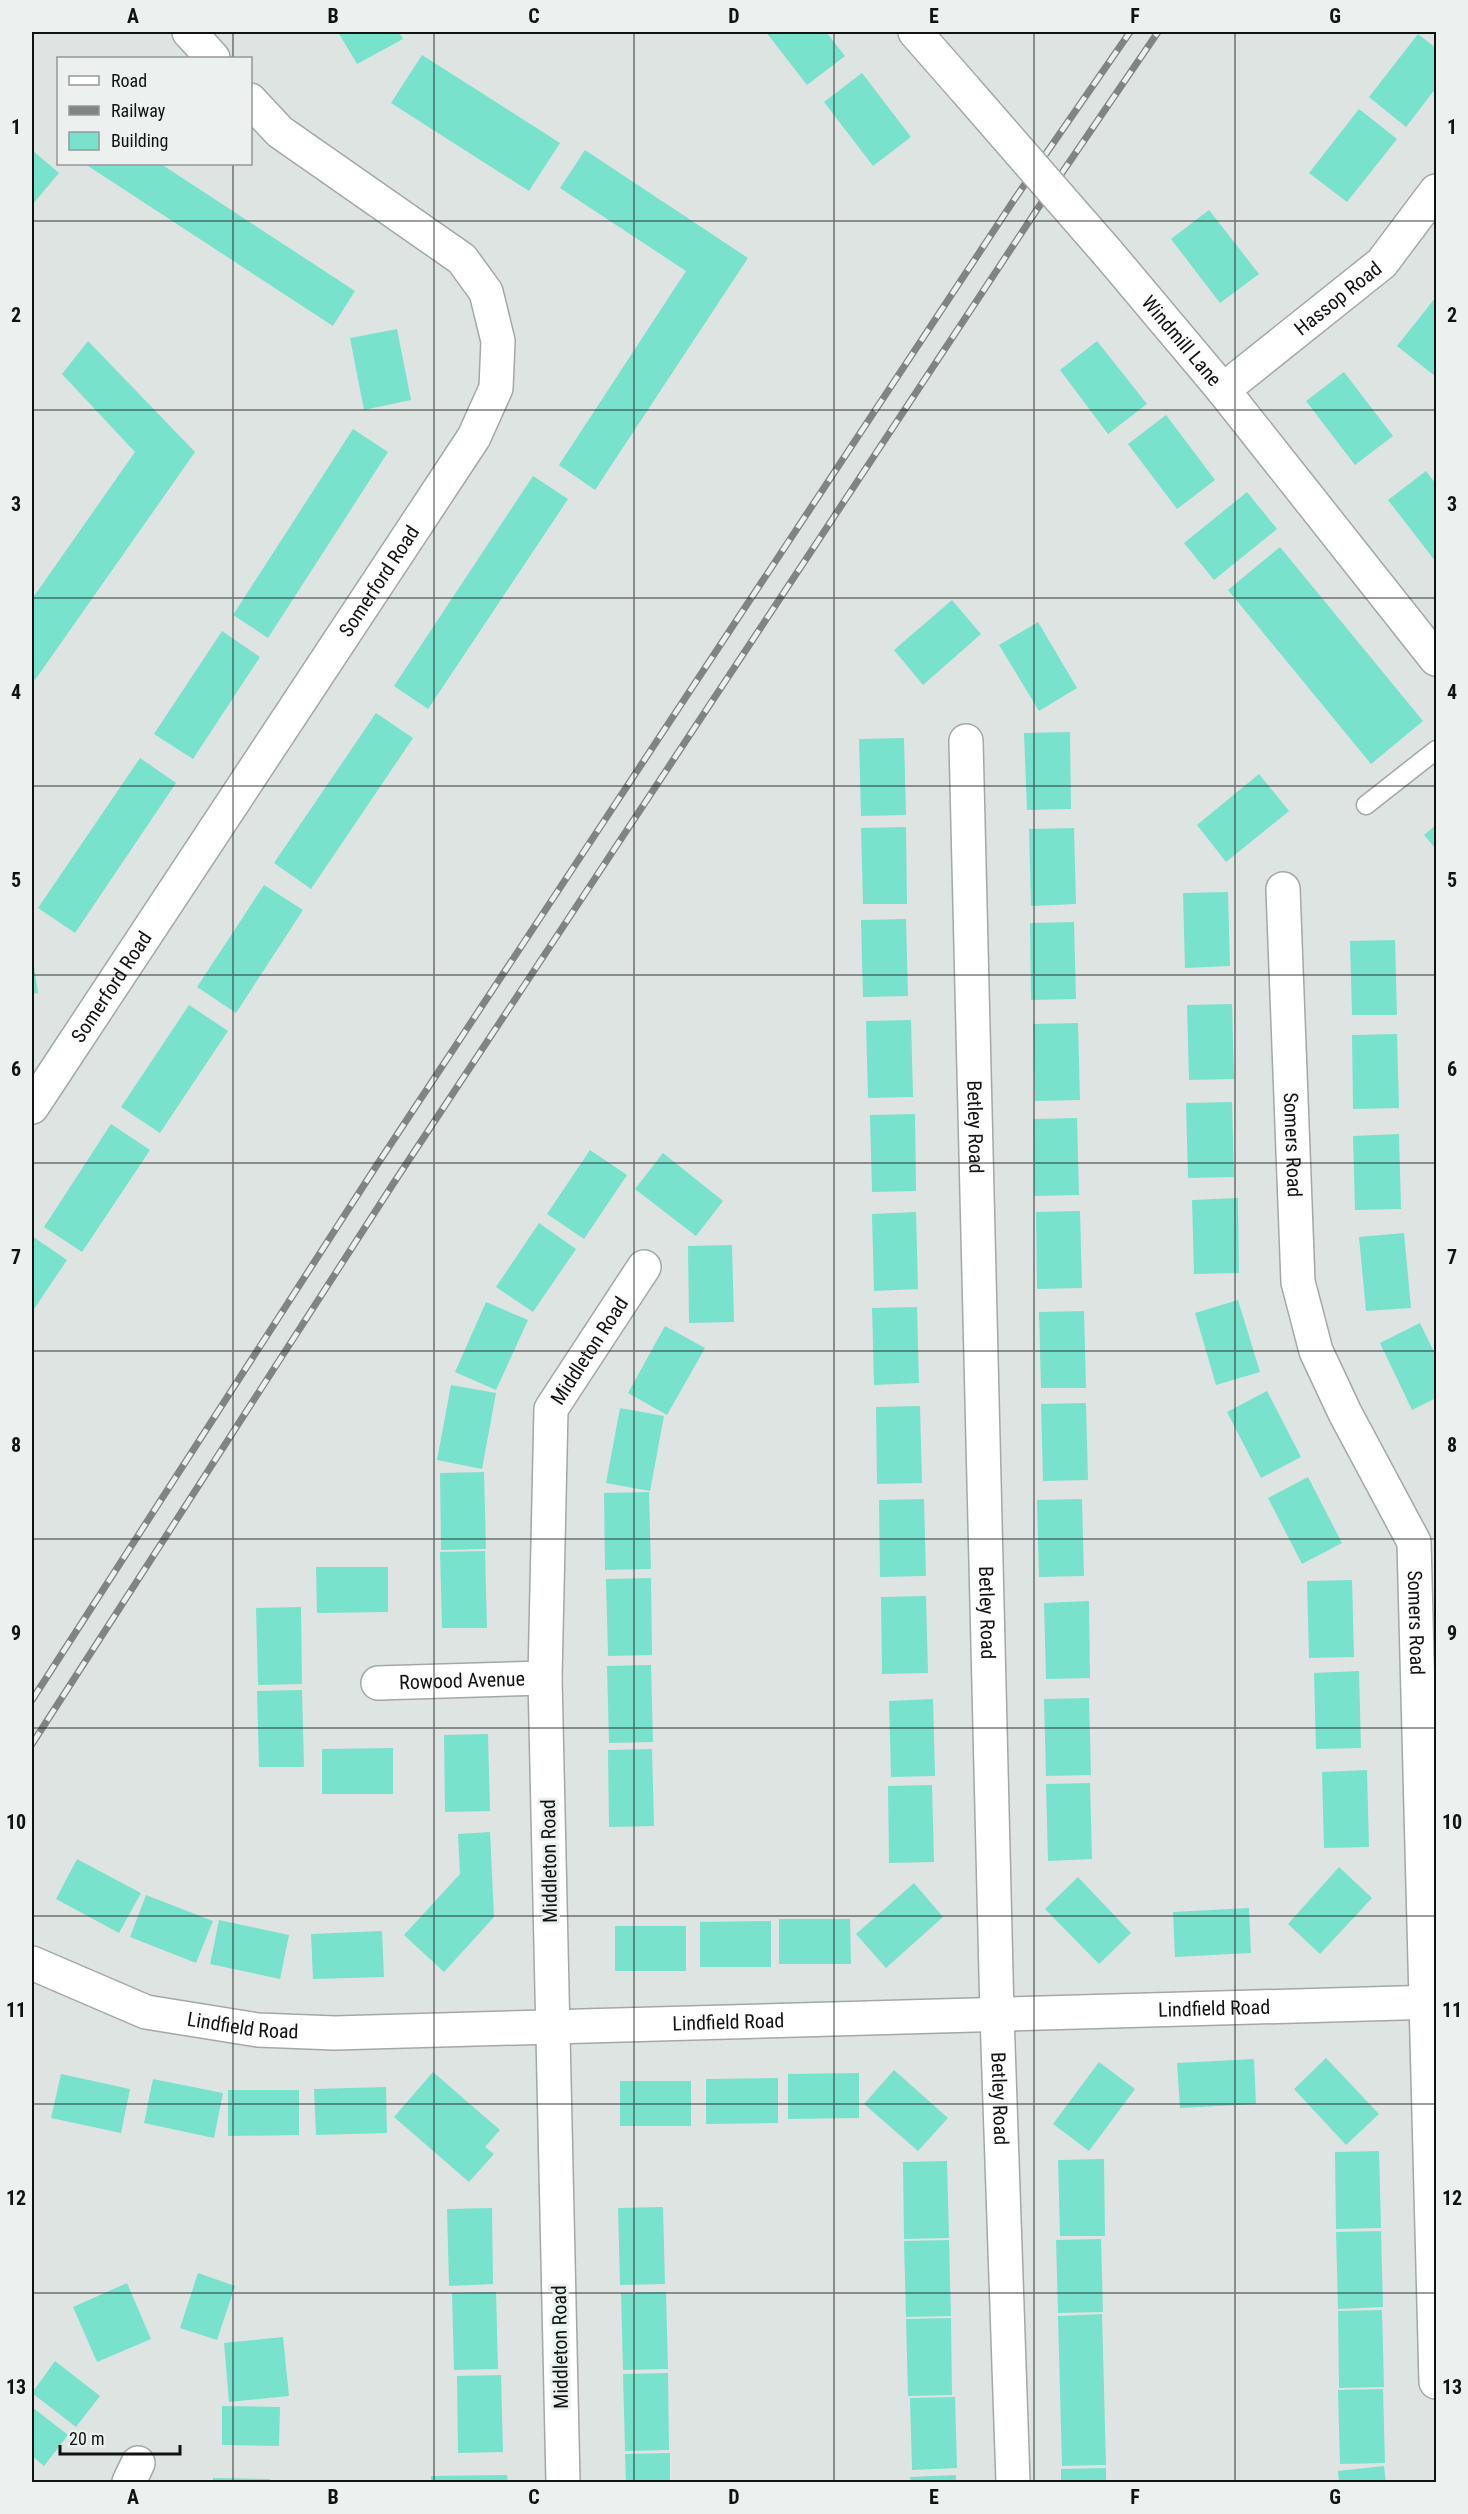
<svg xmlns="http://www.w3.org/2000/svg" width="1468" height="2514" viewBox="0 0 1468 2514" font-family="'Roboto Condensed',sans-serif">
  <style>
    .building { fill: #79e2cc }
    .lines { fill: none; stroke-linecap: round; stroke-linejoin: round }
    .lane-casing { stroke: #a3a8a7; stroke-width: 21 }
    .street-casing { stroke: #a3a8a7; stroke-width: 36 }
    .secondary-casing { stroke: #a3a8a7; stroke-width: 36 }
    .lane { stroke: #fff; stroke-width: 18 }
    .street { stroke: #fff; stroke-width: 33 }
    .secondary { stroke: #fff; stroke-width: 33 }
    .rail-casing { stroke: #808483; stroke-width: 7 }
    .rail { stroke: #ecf1f0; stroke-width: 4.5; stroke-dasharray: 14; stroke-linecap: butt }
    .secondary-bridge-casing { stroke: #a3a8a7; stroke-width: 36; stroke-linecap: butt }
    .secondary-bridge { stroke: #fff; stroke-width: 33 }
    .grid { fill: none; stroke: #111312; stroke-width: 1.5; stroke-opacity: 0.55 }
    .labels { text-anchor: middle; stroke-width: 6; stroke-linejoin: round; paint-order: stroke }
    .street-label { font-size: 20px; fill: #111312; stroke: #ecf1f0 }
    .neatline { fill: none; stroke: #111312; stroke-width: 2 }
    .grid-label { font-size: 20px; text-anchor: middle; font-weight: bold; fill: #111312 }
  </style>
  <rect width="100%" height="100%" fill="#dee4e2"/>
  <g class="building">
    <path d="M338,32h61l4,7 -46,25z"/>
    <path d="M766,32h60l19,24 -38,29z"/>
    <path d="M1418,34l18,14v40l-30,39 -37,-30z"/>
    <path d="M422,55l138,88 -31,48 -138,-88z"/>
    <path d="M862,73l49,64 -38,29 -49,-64z"/>
    <path d="M1359,109l38,30 -50,63 -38,-29z"/>
    <path d="M32,150l27,23 -27,32z"/>
    <path d="M585,150l163,108 -153,232 -36,-25 127,-194 -126,-83z"/>
    <path d="M85,164h76l194,127 -22,35z"/>
    <path d="M1209,210l50,64 -39,29 -49,-64z"/>
    <path d="M1436,297v77l-1,2 -38,-30z"/>
    <path d="M397,329l14,71 -47,10 -14,-72z"/>
    <path d="M88,341l107,111 -160,228 -3,-3v-78l103,-147 -73,-78z"/>
    <path d="M1097,341l50,63 -39,30 -48,-64z"/>
    <path d="M1344,372l49,64 -38,29 -49,-64z"/>
    <path d="M1166,415l49,65 -38,29 -49,-65z"/>
    <path d="M353,429l35,23 -120,186 -35,-23z"/>
    <path d="M1426,471l10,13v78l-48,-62z"/>
    <path d="M533,476l35,23 -140,210 -34,-23z"/>
    <path d="M1247,492l30,37 -63,51 -30,-37z"/>
    <path d="M1280,547l143,174 -52,43 -143,-174z"/>
    <path d="M952,600l29,34 -58,51 -29,-35z"/>
    <path d="M1038,622l39,66 -38,23 -40,-66z"/>
    <path d="M222,631l38,26 -67,102 -39,-25z"/>
    <path d="M376,713l37,25 -102,151 -37,-26z"/>
    <path d="M1070,732l1,77 -44,1 -3,-77z"/>
    <path d="M904,738l2,77 -45,1 -2,-77z"/>
    <path d="M140,758l36,25 -101,150 -37,-25z"/>
    <path d="M1259,774l30,37 -63,51 -29,-37z"/>
    <path d="M1436,825v24l-12,-14z"/>
    <path d="M906,827l1,77h-44l-2,-76z"/>
    <path d="M1074,828l2,76 -45,2 -2,-77z"/>
    <path d="M264,885l39,25 -67,103 -39,-26z"/>
    <path d="M1228,892l2,74 -45,2 -2,-75z"/>
    <path d="M906,919l2,77 -45,1 -2,-77z"/>
    <path d="M1074,922l2,77 -45,1 -1,-77z"/>
    <path d="M1395,940l2,75h-45l-2,-74z"/>
    <path d="M32,952l6,41 -6,1z"/>
    <path d="M1232,1004l2,75 -45,1 -2,-75z"/>
    <path d="M189,1005l39,26 -68,102 -39,-26z"/>
    <path d="M911,1020l2,77 -45,1 -2,-77z"/>
    <path d="M1078,1023l2,77 -45,1 -2,-77z"/>
    <path d="M1397,1034l2,74 -46,1 -1,-74z"/>
    <path d="M1232,1102l2,75 -46,1 -2,-75z"/>
    <path d="M915,1114l1,77 -44,1 -2,-77z"/>
    <path d="M1077,1118l2,77 -45,1 -1,-77z"/>
    <path d="M111,1124l39,26 -68,102 -38,-25z"/>
    <path d="M1399,1134l2,75 -46,1 -2,-74z"/>
    <path d="M590,1150l37,25 -43,64 -37,-25z"/>
    <path d="M663,1153l60,48 -27,35 -61,-47z"/>
    <path d="M1238,1198l1,75 -45,1 -2,-74z"/>
    <path d="M1080,1211l2,77 -45,1 -1,-77z"/>
    <path d="M916,1212l2,77 -44,2 -2,-77z"/>
    <path d="M539,1223l37,26 -43,63 -37,-25z"/>
    <path d="M1404,1233l7,75 -45,3 -7,-74z"/>
    <path d="M32,1236l35,24 -35,52z"/>
    <path d="M732,1245l2,77 -45,1 -1,-77z"/>
    <path d="M1238,1300l22,72 -44,13 -21,-72z"/>
    <path d="M486,1302l42,18 -32,70 -41,-18z"/>
    <path d="M917,1307l2,76 -45,2 -2,-77z"/>
    <path d="M1084,1311l2,77h-45l-2,-76z"/>
    <path d="M1420,1323l16,33v42l-24,12 -32,-67z"/>
    <path d="M665,1326l40,22 -38,67 -39,-22z"/>
    <path d="M451,1385l45,8 -14,76 -45,-9z"/>
    <path d="M1267,1391l34,66 -40,21 -34,-66z"/>
    <path d="M1086,1403l2,77 -45,1 -2,-77z"/>
    <path d="M920,1406l2,77 -45,1 -1,-77z"/>
    <path d="M620,1408l44,8 -14,75 -44,-8z"/>
    <path d="M484,1472l2,77 -45,1 -1,-77z"/>
    <path d="M1308,1477l34,66 -40,21 -34,-66z"/>
    <path d="M649,1492l2,77 -46,1 -1,-77z"/>
    <path d="M924,1499l2,77 -46,1 -1,-77z"/>
    <path d="M1082,1499l2,77 -45,1 -2,-77z"/>
    <path d="M485,1551l2,77h-45l-2,-76z"/>
    <path d="M316,1567h72v45l-71,1z"/>
    <path d="M651,1578l1,77 -44,1 -2,-77z"/>
    <path d="M1352,1580l2,77 -45,1 -2,-77z"/>
    <path d="M926,1596l2,77 -46,1 -1,-77z"/>
    <path d="M1089,1601l1,77 -44,1 -2,-76z"/>
    <path d="M301,1607l1,77 -44,1 -2,-77z"/>
    <path d="M651,1665l2,77 -44,1 -2,-77z"/>
    <path d="M1359,1671l2,77 -45,1 -2,-76z"/>
    <path d="M302,1690l2,77h-45l-2,-76z"/>
    <path d="M1089,1698l2,77 -45,1 -2,-77z"/>
    <path d="M933,1699l2,77 -44,1 -2,-76z"/>
    <path d="M488,1734l2,77 -45,1 -1,-77z"/>
    <path d="M393,1748v46h-71v-45z"/>
    <path d="M652,1749l2,77 -45,1 -1,-77z"/>
    <path d="M1367,1770l2,77 -45,1 -2,-76z"/>
    <path d="M1090,1783l2,76 -44,2 -2,-77z"/>
    <path d="M932,1785l2,77 -45,1 -1,-77z"/>
    <path d="M490,1832l4,85 -50,55 -40,-37 56,-61 -2,-40z"/>
    <path d="M77,1859l64,34 -22,40 -63,-34z"/>
    <path d="M1339,1867l33,31 -52,56 -32,-30z"/>
    <path d="M1078,1877l53,56 -32,31 -54,-55z"/>
    <path d="M914,1883l29,34 -57,51 -30,-34z"/>
    <path d="M146,1895l67,26 -17,42 -66,-26z"/>
    <path d="M1249,1908l2,45 -76,4 -2,-45z"/>
    <path d="M779,1919h71l1,45h-72z"/>
    <path d="M219,1920l70,15 -9,44 -70,-15z"/>
    <path d="M771,1921v46h-71v-45z"/>
    <rect x="615" y="1926" width="71" height="45"/>
    <path d="M382,1931l2,46 -71,2 -2,-45z"/>
    <path d="M1326,2058l53,56 -33,31 -52,-56z"/>
    <path d="M1254,2059l2,45 -76,4 -3,-45z"/>
    <path d="M1099,2062l36,27 -46,62 -36,-27z"/>
    <path d="M894,2070l54,48 -30,33 -54,-47z"/>
    <path d="M433,2072l67,58 -15,17 9,7 -25,28 -75,-65z"/>
    <path d="M859,2073v45l-71,1v-45z"/>
    <path d="M61,2074l69,15 -9,44 -70,-15z"/>
    <path d="M778,2078v45l-72,1v-45z"/>
    <path d="M153,2079l70,14 -9,45 -70,-15z"/>
    <rect x="620" y="2081" width="71" height="45"/>
    <path d="M386,2087l1,46 -71,2 -2,-46z"/>
    <path d="M228,2090h71v45l-71,1z"/>
    <path d="M1379,2151l2,77 -45,1 -1,-77z"/>
    <path d="M1104,2159l1,77h-45l-2,-76z"/>
    <path d="M947,2161l2,77 -45,1 -1,-77z"/>
    <path d="M663,2207l2,77 -45,1 -2,-77z"/>
    <path d="M492,2208l1,76 -44,2 -2,-77z"/>
    <path d="M1381,2231l2,76 -45,2 -2,-77z"/>
    <path d="M1101,2239l2,73 -45,1 -2,-73z"/>
    <path d="M949,2240l2,76 -45,1 -2,-76z"/>
    <path d="M198,2273l37,13 -18,54 -37,-12z"/>
    <path d="M127,2283l24,56 -54,23 -24,-55z"/>
    <path d="M496,2292l2,77 -44,1 -2,-77z"/>
    <path d="M666,2292l2,77 -45,1 -2,-77z"/>
    <path d="M1382,2310l2,77 -45,1 -1,-77z"/>
    <path d="M1102,2314l4,151 -44,1 -4,-150z"/>
    <path d="M951,2318l1,77 -44,1 -2,-77z"/>
    <path d="M283,2337l6,59 -60,6 -5,-59z"/>
    <path d="M55,2361l45,35 -24,31 -44,-34z"/>
    <path d="M668,2373l1,77 -44,1 -2,-77z"/>
    <path d="M501,2375l2,77 -45,1 -1,-77z"/>
    <path d="M1383,2389l2,74 -45,1 -2,-74z"/>
    <path d="M955,2397l2,71 -45,2 -2,-72z"/>
    <path d="M222,2406l58,1 -1,39 -57,-1z"/>
    <path d="M32,2407l36,28 -24,31 -12,-10z"/>
    <path d="M670,2453v29h-44l-1,-28z"/>
    <path d="M1384,2466l2,16h-47l-1,-11z"/>
    <path d="M1106,2468v14h-45v-13z"/>
    <path d="M507,2475l1,7h-77v-6z"/>
    <path d="M956,2475v7h-45l-1,-5z"/>
    <path d="M213,2478l57,1v3h-57z"/>
  </g>
  <g class="lines">
    <defs>
      <path id="lane" d="M1366,805l70,-55"/>
      <g id="street">
        <path d="M189,32l24,26"/>
        <path id="s1" d="M1223,390l159,-127 54,-72"/>
        <path id="s2" d="M966,741l31,1274 16,467"/>
        <path id="s3" d="M1283,889l15,393 18,69 29,62 69,129 22,840"/>
        <path id="s4" d="M32,1107l442,-670 22,-49 2,-47 -12,-49 -24,-33 -182,-127 -30,-32"/>
        <path id="s5" d="M378,1683l167,-5"/>
        <path id="s6" d="M32,1963l114,49 112,18 77,3 1101,-31"/>
        <path d="M129,2482l9,-19"/>
        <path id="s7" d="M563,2482l-18,-804 6,-269 93,-142"/>
      </g>
      <g id="secondary">
        <path d="M915,32l50,57"/>
        <path id="s8" d="M1107,252l116,138 213,269"/>
      </g>
    </defs>
    <use href="#lane" class="lane-casing"/>
    <use href="#street" class="street-casing"/>
    <use href="#secondary" class="secondary-casing"/>
    <use href="#lane" class="lane"/>
    <use href="#street" class="street"/>
    <use href="#secondary" class="secondary"/>
    <defs>
      <g id="rail">
        <path d="M32,1700l341,-529 643,-974 114,-165"/>
        <path d="M32,1744l361,-560 643,-973 122,-179"/>
      </g>
    </defs>
    <use href="#rail" class="rail-casing"/>
    <use href="#rail" class="rail"/>
    <defs>
      <path id="secondary-bridge" d="M965,89l142,163"/>
    </defs>
    <use href="#secondary-bridge" class="secondary-bridge-casing"/>
    <use href="#secondary-bridge" class="secondary-bridge"/>
  </g>
  <path class="grid" d="M233,32v26M434,32v2450M634,32v2450M834,32v2450M1034,32v2450M1235,32v2450M233,164v2318M32,221h1404M32,410h1404M32,598h1404M32,786h1404M32,975h1404M32,1163h1404M32,1351h1404M32,1539h1404M32,1728h1404M32,1916h1404M32,2104h1404M32,2293h1404"/>
  <g class="labels">
    <g class="street-label">
      <text dy="7" stroke="none"><textPath href="#s1" startOffset="147">Hassop Road</textPath></text>
      <text dy="7" stroke="none"><textPath href="#s8" startOffset="116">Windmill Lane</textPath></text>
      <text dy="7" stroke="none"><textPath href="#s4" startOffset="630">Somerford Road</textPath></text>
      <text dy="7" stroke="none"><textPath href="#s4" startOffset="144">Somerford Road</textPath></text>
      <text dy="7" stroke="none"><textPath href="#s2" startOffset="386">Betley Road</textPath></text>
      <text dy="7" stroke="none"><textPath href="#s3" startOffset="256">Somers Road</textPath></text>
      <text dy="7" stroke="none"><textPath href="#s7" startOffset="1143">Middleton Road</textPath></text>
      <text dy="7" stroke="none"><textPath href="#s2" startOffset="872">Betley Road</textPath></text>
      <text dy="7" stroke="none"><textPath href="#s3" startOffset="760">Somers Road</textPath></text>
      <text dy="7" stroke="none"><textPath href="#s5" startOffset="84">Rowood Avenue</textPath></text>
      <text transform="translate(549 1861) rotate(-91)" y="7">Middleton Road</text>
      <text dy="7" stroke="none"><textPath href="#s6" startOffset="1194">Lindfield Road</textPath></text>
      <text dy="7" stroke="none"><textPath href="#s6" startOffset="708">Lindfield Road</textPath></text>
      <text dy="7" stroke="none"><textPath href="#s6" startOffset="222">Lindfield Road</textPath></text>
      <text dy="7" stroke="none"><textPath href="#s2" startOffset="1358">Betley Road</textPath></text>
      <text transform="translate(560 2347) rotate(-91)" y="7">Middleton Road</text>
    </g>
  </g>
  <rect width="1468" height="2514" fill="none" stroke="#ecf1f0" stroke-width="66"/>
  <rect x="57" y="57" width="195" height="108" fill="#ecf1f0" stroke="#949897" stroke-width="1.5"/>
  <rect x="69" y="76" width="30" height="9" fill="#ffffff" stroke="#949897" stroke-width="1.5"/>
  <text x="111" y="87" font-size="18" fill="#111312">Road</text>
  <rect x="69" y="106" width="30" height="9" fill="#808483" stroke="#949897" stroke-width="1.5"/>
  <text x="111" y="117" font-size="18" fill="#111312">Railway</text>
  <rect x="69" y="132" width="30" height="18" fill="#79e2cc" stroke="#949897" stroke-width="1.5"/>
  <text x="111" y="147" font-size="18" fill="#111312">Building</text>
  <path d="M60 2445v9h120v-9" fill="none" stroke="#111312" stroke-width="3"/>
  <text x="69" y="2445" font-size="18" fill="#111312" stroke="#ecf1f0" stroke-width="4.5" paint-order="stroke">20 m</text>
  <rect x="33" y="33" width="1402" height="2448" class="neatline"/>
  <g class="grid-label">
    <text x="133" y="23">A</text>
    <text x="333" y="23">B</text>
    <text x="534" y="23">C</text>
    <text x="734" y="23">D</text>
    <text x="934" y="23">E</text>
    <text x="1135" y="23">F</text>
    <text x="1335" y="23">G</text>
    <text x="16" y="134">1</text>
    <text x="1452" y="134">1</text>
    <text x="16" y="322">2</text>
    <text x="1452" y="322">2</text>
    <text x="16" y="511">3</text>
    <text x="1452" y="511">3</text>
    <text x="16" y="699">4</text>
    <text x="1452" y="699">4</text>
    <text x="16" y="887">5</text>
    <text x="1452" y="887">5</text>
    <text x="16" y="1076">6</text>
    <text x="1452" y="1076">6</text>
    <text x="16" y="1264">7</text>
    <text x="1452" y="1264">7</text>
    <text x="16" y="1452">8</text>
    <text x="1452" y="1452">8</text>
    <text x="16" y="1640">9</text>
    <text x="1452" y="1640">9</text>
    <text x="16" y="1829">10</text>
    <text x="1452" y="1829">10</text>
    <text x="16" y="2017">11</text>
    <text x="1452" y="2017">11</text>
    <text x="16" y="2205">12</text>
    <text x="1452" y="2205">12</text>
    <text x="16" y="2394">13</text>
    <text x="1452" y="2394">13</text>
    <text x="133" y="2504">A</text>
    <text x="333" y="2504">B</text>
    <text x="534" y="2504">C</text>
    <text x="734" y="2504">D</text>
    <text x="934" y="2504">E</text>
    <text x="1135" y="2504">F</text>
    <text x="1335" y="2504">G</text>
  </g>
</svg>
